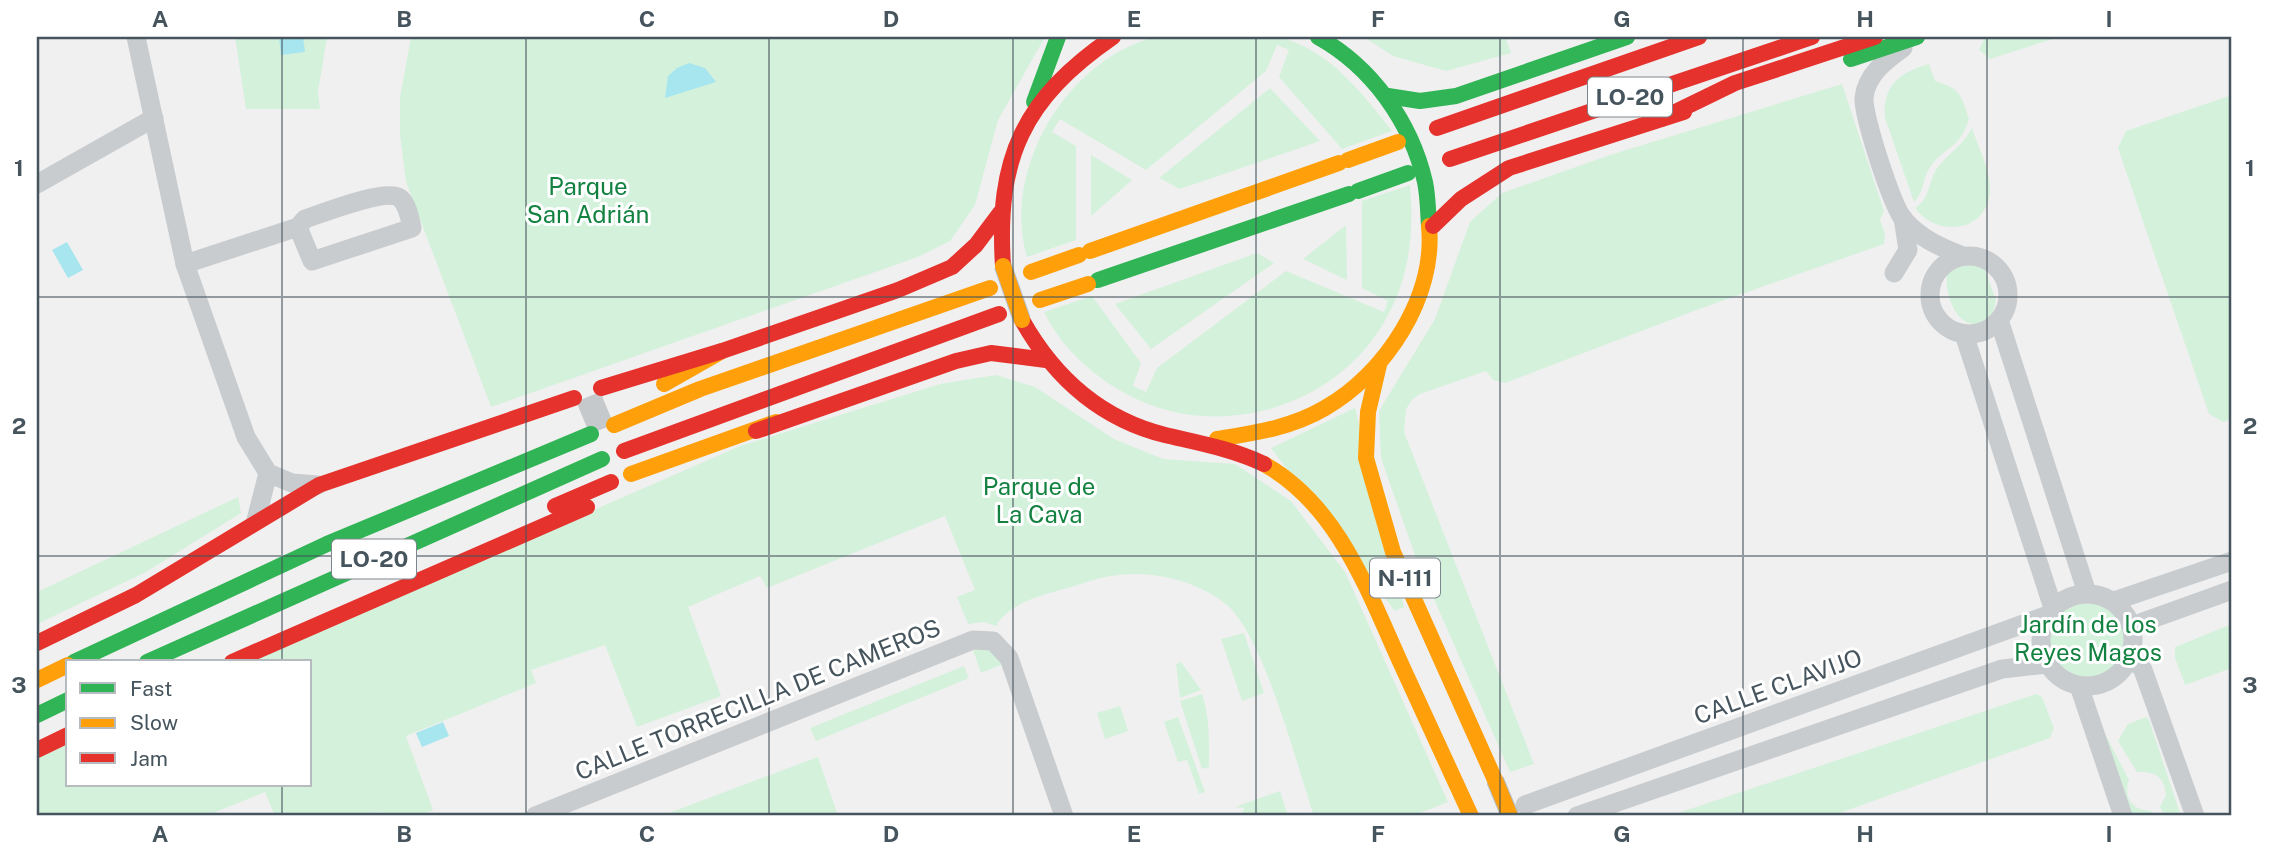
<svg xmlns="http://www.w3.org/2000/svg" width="2269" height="853" viewBox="0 0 2269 853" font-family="'Public Sans',sans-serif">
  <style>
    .green { fill: #d4f1dc }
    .water { fill: #a7e6ef }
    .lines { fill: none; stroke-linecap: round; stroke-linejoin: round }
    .highway-tunnel { stroke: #c6c9cb; stroke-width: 35; stroke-dasharray: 35 18; stroke-linecap: butt }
    .street { stroke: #c9cccf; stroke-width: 19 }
    .fast { stroke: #30b455; stroke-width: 16 }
    .slow { stroke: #ff9f0a; stroke-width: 16 }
    .jam { stroke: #e5322d; stroke-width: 16 }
    .slow-bridge-casing { stroke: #b5bbc0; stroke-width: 18; stroke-linecap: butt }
    .slow-bridge { stroke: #ff9f0a; stroke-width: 16 }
    .grid { fill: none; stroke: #46545d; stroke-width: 2; stroke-opacity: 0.55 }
    .labels { text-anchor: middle; stroke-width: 6; stroke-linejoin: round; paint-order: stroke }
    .shield { fill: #fff; stroke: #7e878e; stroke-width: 2 }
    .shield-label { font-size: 23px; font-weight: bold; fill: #46545d }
    .park-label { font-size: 24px; fill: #138241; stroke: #fff }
    .street-label { font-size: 24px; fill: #46545d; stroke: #fff }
    .neatline { fill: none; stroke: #46545d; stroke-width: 2.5 }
    .grid-label { font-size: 23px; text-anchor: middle; font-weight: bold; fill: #46545d }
  </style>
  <rect width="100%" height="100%" fill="#f1f0f0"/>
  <g class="green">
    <path d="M235,37h92l-9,55 2,17h-74z"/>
    <path d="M411,37h634l-47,83 -23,85 -25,36 -32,16 -427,150 -85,-225 -6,-47v-38z"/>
    <path d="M1155,37c33,0 93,-6 123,0 50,11 85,57 114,94l-50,18 -63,-72 10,-27 -12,-5 -11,26 -120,99 -86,-51 -8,13 24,14v94l-49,17c-26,-87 40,-198 128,-220z"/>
    <path d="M1364,37h141l6,16 -65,18 -53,-15z"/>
    <path d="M1985,37h74l-69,22 -11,-9z"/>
    <path d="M1929,64l6,17c26,8 26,13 34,38 -10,31 -24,27 -38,47 -9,12 -6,25 -17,36l-29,-84c-3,-33 15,-46 44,-54z"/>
    <path d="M1842,84l42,127 -4,8 5,15 -1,10 -185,65 -194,74 -12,-3 -7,-9 -66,23 -8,6 -6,9 -2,23 130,332 -24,8 -94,-214 -35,-100 -2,-47 56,-92 35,-97 32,-29 108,-38z"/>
    <path d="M1270,88l50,53 -140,48 -21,-11z"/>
    <path d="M2232,95v324l-9,3 -14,-8 -91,-266 8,-17z"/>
    <path d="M1972,128c6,19 19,43 18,63 -3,42 -53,47 -75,17 15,-9 13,-25 21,-38 11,-16 25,-22 36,-42z"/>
    <path d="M1091,155l41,25 -41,36z"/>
    <path d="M1410,185c4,45 0,90 -22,130 -47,91 -167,128 -258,81 -36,-19 -67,-46 -86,-84l48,-16 49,67 -8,23 13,6 11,-24 129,-97 98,41 4,-11 -26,-13v-87z"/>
    <path d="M1346,225l1,55 -44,-21z"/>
    <path d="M1257,253l17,10 -123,86 -36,-45z"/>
    <path d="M1970,259l13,6 13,35 -4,17c-37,28 -53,-37 -42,-51 5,-6 12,-7 20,-7z"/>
    <path d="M996,375l39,12 79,52 49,20 72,5 56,37 54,71 103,230 -36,14h-98c-17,-50 -50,-179 -87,-211 -17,-14 -37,-22 -57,-27 -32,-7 -59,-5 -89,6 -27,9 -70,15 -85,42l-12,-4 -16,2 -11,-27 18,-7 -30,-74 -178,72 -7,-12 -72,31 33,89 -84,31 -32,-82 -74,25 5,13 -130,53 27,74c-27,12 -50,-4 -77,6h-81l-10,-24 -59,24h-169v-58l31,-15v42h242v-123h-64l494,-216 200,-62z"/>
    <path d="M1355,408l49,199 -9,4 -124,-163z"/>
    <path d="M238,497l3,16 -95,59 -109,52v-32z"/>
    <circle cx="2088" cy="639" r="39"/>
    <path d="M2232,624v44l-47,17 -10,-27v-11z"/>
    <path d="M1244,633l20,60 -22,8 -21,-62z"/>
    <path d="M982,645l24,18 -25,10 -9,-26z"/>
    <path d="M1181,662l20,28 -21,8 -4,-34z"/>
    <path d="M964,666l5,12 -153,63 -6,-13z"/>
    <path d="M1202,694c8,23 7,49 7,73l-7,2 -22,-68z"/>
    <path d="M2036,694l6,3 12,31 -4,10 -219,78h-162z"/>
    <path d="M1120,706l8,25 -23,8 -8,-26z"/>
    <path d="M1178,717l27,75 -6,2 -12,-34 -9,2 -14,-40z"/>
    <path d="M2146,717l3,3 32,96h-16l-5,-9 6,-12c-2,-19 -11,-24 -29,-23l-19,-31 10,-17z"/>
    <path d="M2104,732l25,48c-6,18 3,30 22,31l3,5h-28z"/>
    <path d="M818,757l20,59h-177z"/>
    <path d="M1280,791l8,25 -46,-2 2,-6 -9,-1z"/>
  </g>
  <g class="water">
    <path d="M279,37h24l2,15 -24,3z"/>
    <path d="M689,63l16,5 11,14 -51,16 3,-22 9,-8z"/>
    <path d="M67,242l16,28 -15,8 -16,-28z"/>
    <path d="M443,722l6,14 -27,11 -6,-14z"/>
  </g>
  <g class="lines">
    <path class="highway-tunnel" d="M583,418l24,-10"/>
    <g class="street">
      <path d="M136,37l49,227 61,173 22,36 24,10 26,2"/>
      <path d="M1903,48c-17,12 -37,27 -39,50 -1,18 28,108 40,122 17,19 36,27 59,36"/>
      <path d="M37,184l117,-66"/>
      <circle cx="1969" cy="295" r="39"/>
      <path d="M185,264l113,-37 7,-8c18,-6 81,-31 95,-21 8,7 10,21 12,30l-100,33 -14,-34"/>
      <path d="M1894,273l14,-23 -5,-32"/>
      <path d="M1999,320l88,273"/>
      <path d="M1964,334l89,274"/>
      <path d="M256,520l12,-47"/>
      <circle cx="2087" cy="640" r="46"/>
      <path d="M2114,601l118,-40"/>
      <path d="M2132,626l100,-36"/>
      <path d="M2131,655l12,15 52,146"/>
      <path d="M2079,686l44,130"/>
      <path d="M1525,805l523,-190"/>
      <path d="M535,816l438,-176 20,1 16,17 55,158"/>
      <path d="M1577,816l425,-147 46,-5"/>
    </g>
    <g class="fast">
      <path d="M1318,37c54,30 93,85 107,145 3,14 3,30 4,44"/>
      <path d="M1851,59l66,-22"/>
      <path d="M1388,96l32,5 36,-5 171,-59"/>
      <path d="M1034,102l24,-65"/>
      <path d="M1358,191l50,-18"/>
      <path d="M1098,280l251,-86"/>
      <path d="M74,662l253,-118 264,-110"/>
      <path d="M147,662l455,-203"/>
      <path d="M37,715l31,-15"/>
    </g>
    <g class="slow">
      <path d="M1348,160l50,-18"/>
      <path d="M1090,251l249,-88"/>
      <path d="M1031,272l48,-17"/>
      <path d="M1040,300l48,-16"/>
      <path d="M1379,365l-11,47 -2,46 27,94 102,228"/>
      <path d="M664,384l58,-33"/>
      <path d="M614,425l86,-36 290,-101"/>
      <path d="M1217,439c37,-6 74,-11 108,-31 60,-34 111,-111 104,-182"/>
      <path d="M1264,464c75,42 104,128 138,202 23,50 46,100 69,150"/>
      <path d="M631,474l145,-52"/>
      <path d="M37,680l31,-15"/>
    </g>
    <g class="jam">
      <path d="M1661,119l74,-36 140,-46"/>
      <path d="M1437,128l262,-91"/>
      <path d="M1450,159l362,-122"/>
      <path d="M1433,226l28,-27 48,-31 175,-56"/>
      <path d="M1003,266c-7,-108 20,-167 110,-229"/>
      <path d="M1022,320c32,57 79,99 143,115 34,8 67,14 99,29"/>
      <path d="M601,388l121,-37 176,-61 54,-23 24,-22 24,-32"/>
      <path d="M756,431l200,-70 35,-8 55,7"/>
      <path d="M624,451l375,-137"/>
      <path d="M555,506l56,-24"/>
      <path d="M37,643l99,-48 183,-110 255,-87"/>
      <path d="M232,662l355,-155"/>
      <path d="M37,750l31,-15"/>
    </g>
    <defs>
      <g id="slow-bridge">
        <path d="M1003,266l19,54"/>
        <path d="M1495,780l15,36"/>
      </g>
    </defs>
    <use href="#slow-bridge" class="slow-bridge-casing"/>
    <use href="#slow-bridge" class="slow-bridge"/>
  </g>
  <path class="grid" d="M282,37v625M526,37v779M769,37v779M1013,37v779M1256,37v779M1500,37v779M1743,37v779M1987,37v779M37,297h2195M37,556h2195M282,785v31"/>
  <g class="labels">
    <g class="shield">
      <rect x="1588" y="77.5" width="84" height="39" rx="5"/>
      <rect x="332" y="539.5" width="84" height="39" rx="5"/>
      <rect x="1370" y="558.5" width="70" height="39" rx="5"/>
    </g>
    <g class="shield-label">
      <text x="1630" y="105">LO-20</text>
      <text x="374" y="567">LO-20</text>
      <text x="1405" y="586">N-111</text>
    </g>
    <g class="park-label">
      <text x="588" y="195">Parque<tspan x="588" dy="28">San Adrián</tspan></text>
      <text x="1039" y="495">Parque de<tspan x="1039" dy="28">La Cava</tspan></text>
      <text x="2088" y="633">Jardín de los<tspan x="2088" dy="28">Reyes Magos</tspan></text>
    </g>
    <g class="street-label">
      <text transform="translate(1778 687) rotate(-20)" y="8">CALLE CLAVIJO</text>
      <text transform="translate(758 700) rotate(-22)" y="8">CALLE TORRECILLA DE CAMEROS</text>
    </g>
  </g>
  <rect width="2269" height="853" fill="none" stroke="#ffffff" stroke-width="77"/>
  <rect x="66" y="660" width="245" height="126" fill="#ffffff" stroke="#b5bbbe" stroke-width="2"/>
  <rect x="80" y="683" width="35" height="10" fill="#30b455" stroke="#b5bbbe" stroke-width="2"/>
  <text x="130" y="696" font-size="21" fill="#46545d">Fast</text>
  <rect x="80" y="718" width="35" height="10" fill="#ff9f0a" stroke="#b5bbbe" stroke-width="2"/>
  <text x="130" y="730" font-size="21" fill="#46545d">Slow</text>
  <rect x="80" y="753" width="35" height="10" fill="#e5322d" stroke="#b5bbbe" stroke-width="2"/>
  <text x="130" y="766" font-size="21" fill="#46545d">Jam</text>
  <rect x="38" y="38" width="2192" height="776" class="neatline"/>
  <g class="grid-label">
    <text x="160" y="27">A</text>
    <text x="404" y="27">B</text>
    <text x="647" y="27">C</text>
    <text x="891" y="27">D</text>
    <text x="1134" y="27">E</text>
    <text x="1378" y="27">F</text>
    <text x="1622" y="27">G</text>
    <text x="1865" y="27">H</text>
    <text x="2109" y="27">I</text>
    <text x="19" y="176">1</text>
    <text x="2250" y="176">1</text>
    <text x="19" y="434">2</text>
    <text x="2250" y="434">2</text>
    <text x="19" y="693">3</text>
    <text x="2250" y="693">3</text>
    <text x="160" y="842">A</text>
    <text x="404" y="842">B</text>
    <text x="647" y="842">C</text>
    <text x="891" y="842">D</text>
    <text x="1134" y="842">E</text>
    <text x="1378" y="842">F</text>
    <text x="1622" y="842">G</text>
    <text x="1865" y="842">H</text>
    <text x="2109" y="842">I</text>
  </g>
</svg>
